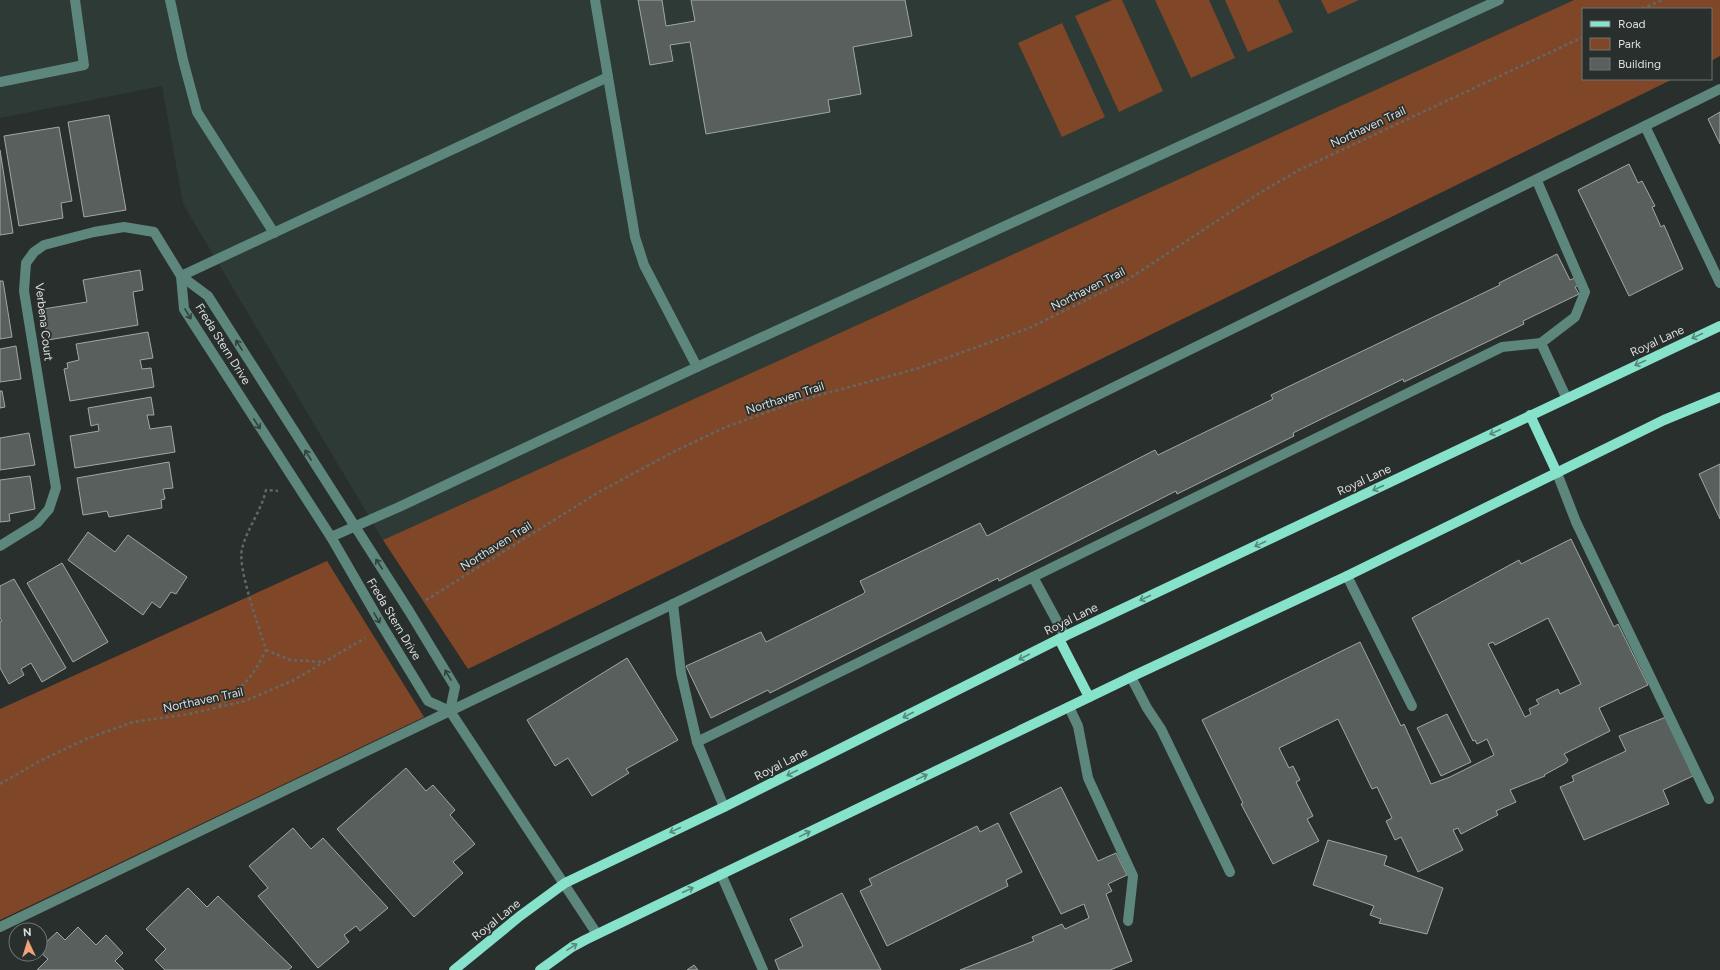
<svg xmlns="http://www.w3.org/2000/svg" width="1720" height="970" viewBox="0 0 1720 970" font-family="Figtree,sans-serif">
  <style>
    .built { fill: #2d3a36 }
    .green { fill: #7f4728 }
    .building { fill: #585f5c; stroke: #a0a8a5; fill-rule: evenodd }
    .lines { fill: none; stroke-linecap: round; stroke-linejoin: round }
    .path { stroke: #626866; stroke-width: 2.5; stroke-dasharray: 3 3; stroke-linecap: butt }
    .minor { stroke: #5d877c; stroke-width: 10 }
    .major { stroke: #86e2cb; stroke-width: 10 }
    .oneway { stroke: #33413d }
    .oneway2 { stroke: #58887c }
    .labels { text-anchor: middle; stroke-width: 3.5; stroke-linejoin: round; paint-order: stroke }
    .street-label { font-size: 12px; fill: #dbdfde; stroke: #292f2d }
  </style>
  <rect width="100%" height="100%" fill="#292f2d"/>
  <path class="built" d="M0,0h1574l-1191,540 -200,-336 -21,-118 -162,32z"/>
  <g class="green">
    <path d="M1112,0h10l41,91 -44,21 -44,-96z"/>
    <path d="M1155,0h54l26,58 -44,20z"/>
    <path d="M1225,0h53l15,32 -45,20z"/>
    <path d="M1321,0h38l-31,14z"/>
    <path d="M1574,0h146v56l-9,5v-52h-128v70h90l-1205,590 -85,-129z"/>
    <path d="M1062,23l43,94 -43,20 -44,-94z"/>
    <path d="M327,561l97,156 -424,203v-211z"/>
  </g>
  <g class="building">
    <path d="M638,0h24l4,26 29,-5 -4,-21h214l7,36 -59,11 8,47 -33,6 2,12 -124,22 -16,-92 -20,3 3,16 -23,4z"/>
    <path d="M1720,112v32l-12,-25z"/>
    <path d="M109,115l17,95 -42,7 -16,-95z"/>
    <path d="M59,127l13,74 -11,2 2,15 -44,8 -15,-90z"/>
    <path d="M0,150l13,83 -13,2z"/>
    <path d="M1629,164l9,19 4,-2 13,25 -3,1 9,20 3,-2 19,44 -54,27 -51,-106z"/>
    <path d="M1557,254l13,26 5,-2 4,7 -4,2 4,7 -56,27 1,3 -120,58 -1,-3 -110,54 1,3 -117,58 -1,-3 -177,90 -1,-3 -228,115 -2,-3 -57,28 -25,-52 75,-34 5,10 97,-48 2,-2 -5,-11 120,-58 7,13 168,-86 3,5 115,-56 -2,-4 229,-110 -1,-2z"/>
    <path d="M140,270l3,20 -10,2 5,33 -90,15 -5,-31 44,-7 -4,-22z"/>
    <path d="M0,281h3l9,56 -12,2z"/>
    <path d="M148,332l5,26 -13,2 2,9 9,-1 3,19 -84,14 -6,-32 4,-1 -1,-5 12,-3 -3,-16z"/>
    <path d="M16,346l5,33 -21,3v-33z"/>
    <path d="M0,391h2l3,16 -5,1z"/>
    <path d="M151,397l3,18h-7l3,14 21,-3 4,26 -100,16 -5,-32 29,-5 -1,-7 -7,2 -3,-18z"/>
    <path d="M29,433l6,32 -35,5v-32z"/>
    <path d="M169,462l4,26 -10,1 2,10 -4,1 1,8 -53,9 -2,-6 -24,4 -6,-37z"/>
    <path d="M1720,464v55l-21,-45z"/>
    <path d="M30,476l5,33 -26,5 1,7 -10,1v-42z"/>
    <path d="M88,532l27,20 13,-17 59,42 -11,17 -5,-2 -11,16 -8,-6 -9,13 -75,-55z"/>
    <path d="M1571,539l43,88 4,-3 30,61 -49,23 11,23 -46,23 4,6 -2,3 -22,12 1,1 -35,14 6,12 -20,9 2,4 -37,19 -3,-6 -5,2 10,20 -45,22 -17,-35 -6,3 -9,-19 6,-3 -15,-31 -5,2 -34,-70 -59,29 10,20 4,-2 7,14 -4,2 17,34 -6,3 12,22 -46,23 -32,-60 2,-1 -41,-83 158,-78 41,84 3,-2 27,60 19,-7 44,-22 -7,-16 -10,5 -2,-4 -2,1 -61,-123 107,-58 2,4zM1548,618l33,66 -21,10 -2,-5 -22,11 3,4 -10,5 2,5 -6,3 -37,-73 5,-2 2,3z"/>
    <path d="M62,563l46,79 -35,20 -46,-79z"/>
    <path d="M14,579l52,89 -24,14 -11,-19 -10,6 3,6 -15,9 -9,-16v-46l2,-1 -2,-3v-32z"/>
    <path d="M627,658l51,82 -52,29 3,4 -37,23 -24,-38 -13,8 -28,-46z"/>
    <path d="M1447,714l24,48 -30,14 -24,-48z"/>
    <path d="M1666,717l27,59 -30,14 6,14 -85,36 -24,-53 14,-6 -2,-5 54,-25 -7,-15z"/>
    <path d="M406,768l20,23 7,-6 22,25 -5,5 25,29 -22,18 10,11 -49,44 -77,-88z"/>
    <path d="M1061,787l37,74 18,-8 11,22 -19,9 4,7 -6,3 26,67 -22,9h-150l74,-29 -2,-4 30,-13 3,5 24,-11 -5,-14 -23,10 -51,-101z"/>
    <path d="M998,823l24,49 -16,8 2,6 -121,60 -27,-55 12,-6 -3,-6 108,-53 3,6z"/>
    <path d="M293,828l18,21 12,-11 65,70 -28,23 -4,-5 -12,9 5,7 -31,26 -60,-72 10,-8 -19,-22z"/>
    <path d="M1328,840l59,16 -3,9 59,23 -16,46 -48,-11 2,-4 -11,-4 4,-9 -61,-21z"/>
    <path d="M188,888l19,19 11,-11 74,71 -4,3h-123l-10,-10 11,-11 -20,-20z"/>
    <path d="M842,893l39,77h-102l-4,-10 28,-14 -13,-27z"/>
    <path d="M78,927l18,18 10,-10 17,18 -8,8 9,9h-87l11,-11 -8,-7v-4l17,-16 8,8z"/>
    <path d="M694,965l4,5h-11z"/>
  </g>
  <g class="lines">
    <g class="path">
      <path d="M1642,9l20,-9"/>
      <path d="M426,600l173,-108 76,-41 51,-24 72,-26 121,-33 110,-40 98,-48 131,-86 41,-24 284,-133"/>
      <path d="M266,650l24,10 34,2"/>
      <path d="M219,706c23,-18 35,-30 47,-56 -6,-21 -29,-82 -24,-101 5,-21 19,-37 24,-59l12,1"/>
      <path d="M0,784l38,-22 48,-23 47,-17 56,-8 56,-13 49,-21 71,-42"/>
    </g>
    <g class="minor">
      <path d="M170,0l13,60 14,52 77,121"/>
      <path d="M595,0l40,237 9,28 53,102"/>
      <path d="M0,82l84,-17 -9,-65"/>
      <path d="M1645,126l75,157"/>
      <path d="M1537,181l48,111 -10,25 -34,26 25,54"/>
      <path d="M181,276l3,33 147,228 52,90 45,74 22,10 147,223"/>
      <path d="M181,276l427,-199"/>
      <path d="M1557,473l19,49 133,277"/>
      <path d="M331,537l68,-30 298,-140 802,-367"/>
      <path d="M0,546l37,-23 12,-14 7,-21 -32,-197 2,-28 8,-11 10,-7 50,-13 30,-5 30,5 27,44 27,20 201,315 46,76 -5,24"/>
      <path d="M1347,576l65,130"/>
      <path d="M1033,577l469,-230 39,-4"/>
      <path d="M673,604l8,69 16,69 27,65"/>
      <path d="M1131,677l16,31 14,21 69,143"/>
      <path d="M1069,707l9,19 10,52 45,98 -5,45"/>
      <path d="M697,742l336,-165 32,59"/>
      <path d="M721,874l42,96"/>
      <path d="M0,927l673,-323 1047,-515"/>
    </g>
    <g class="major">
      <path d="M1530,415l27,58"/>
      <path d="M1059,639l30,58"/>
      <path d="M454,970l66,-54 45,-33 159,-76 341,-171 655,-310"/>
      <path d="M540,970l32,-23 13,-7 546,-263 216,-101 317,-156 56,-23"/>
    </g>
  </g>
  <defs><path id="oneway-shaft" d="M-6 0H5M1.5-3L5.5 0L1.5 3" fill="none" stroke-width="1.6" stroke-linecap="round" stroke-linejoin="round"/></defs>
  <g class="oneway">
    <use href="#oneway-shaft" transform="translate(188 314) rotate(59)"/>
    <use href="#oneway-shaft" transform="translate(239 345) rotate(-122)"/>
    <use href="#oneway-shaft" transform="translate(257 424) rotate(57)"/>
    <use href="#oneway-shaft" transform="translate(308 455) rotate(-122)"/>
    <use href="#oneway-shaft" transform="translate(379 564) rotate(-123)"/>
    <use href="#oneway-shaft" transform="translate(377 618) rotate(60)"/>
    <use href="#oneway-shaft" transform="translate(448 675) rotate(-121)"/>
  </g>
  <g class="oneway2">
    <use href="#oneway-shaft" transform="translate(1697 336) rotate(155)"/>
    <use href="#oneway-shaft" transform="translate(1640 363) rotate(155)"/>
    <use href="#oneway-shaft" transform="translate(1495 432) rotate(155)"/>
    <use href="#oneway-shaft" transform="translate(1378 488) rotate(155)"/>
    <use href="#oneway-shaft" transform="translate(1260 544) rotate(155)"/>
    <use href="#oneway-shaft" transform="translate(1145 598) rotate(155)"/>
    <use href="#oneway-shaft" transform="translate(1024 657) rotate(153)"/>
    <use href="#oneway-shaft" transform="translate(908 715) rotate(153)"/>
    <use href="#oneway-shaft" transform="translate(792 773) rotate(153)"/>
    <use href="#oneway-shaft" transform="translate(922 777) rotate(-26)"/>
    <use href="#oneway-shaft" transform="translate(675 830) rotate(155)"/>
    <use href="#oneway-shaft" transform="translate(805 834) rotate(-26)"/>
    <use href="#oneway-shaft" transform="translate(688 890) rotate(-25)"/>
    <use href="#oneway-shaft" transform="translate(572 947) rotate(-32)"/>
  </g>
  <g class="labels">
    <g class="street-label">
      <text transform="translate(1368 127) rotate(-25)" y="4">Northaven Trail</text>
      <text transform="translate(1088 289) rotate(-27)" y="4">Northaven Trail</text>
      <text transform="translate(44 322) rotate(83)" y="4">Verbena Court</text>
      <text transform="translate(1657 341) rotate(-25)" y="4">Royal Lane</text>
      <text transform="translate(223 344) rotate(58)" y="4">Freda Stern Drive</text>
      <text transform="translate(785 398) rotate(-18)" y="4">Northaven Trail</text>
      <text transform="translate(1364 480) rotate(-25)" y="4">Royal Lane</text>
      <text transform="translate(496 546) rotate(-32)" y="4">Northaven Trail</text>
      <text transform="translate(394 619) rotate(59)" y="4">Freda Stern Drive</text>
      <text transform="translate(1071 619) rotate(-26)" y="4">Royal Lane</text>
      <text transform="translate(203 700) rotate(-12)" y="4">Northaven Trail</text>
      <text transform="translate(781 764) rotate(-27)" y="4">Royal Lane</text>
      <text transform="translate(496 920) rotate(-39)" y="4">Royal Lane</text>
    </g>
  </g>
  <rect x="1582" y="8" width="130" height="72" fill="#292f2d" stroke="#707574"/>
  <rect x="1590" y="21" width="20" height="6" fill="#86e2cb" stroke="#707574"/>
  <text x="1618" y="28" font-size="12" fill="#dbdfde">Road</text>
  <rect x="1590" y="38" width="20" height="12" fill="#7f4728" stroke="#707574"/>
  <text x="1618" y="48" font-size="12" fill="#dbdfde">Park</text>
  <rect x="1590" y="58" width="20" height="12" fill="#585f5c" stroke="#707574"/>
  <text x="1618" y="68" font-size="12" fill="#dbdfde">Building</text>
  <g transform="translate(28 942) rotate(356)"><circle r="19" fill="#292f2d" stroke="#707574"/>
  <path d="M0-3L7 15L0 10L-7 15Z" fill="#f0a279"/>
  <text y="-6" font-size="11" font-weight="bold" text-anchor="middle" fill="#dbdfde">N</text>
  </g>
</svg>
